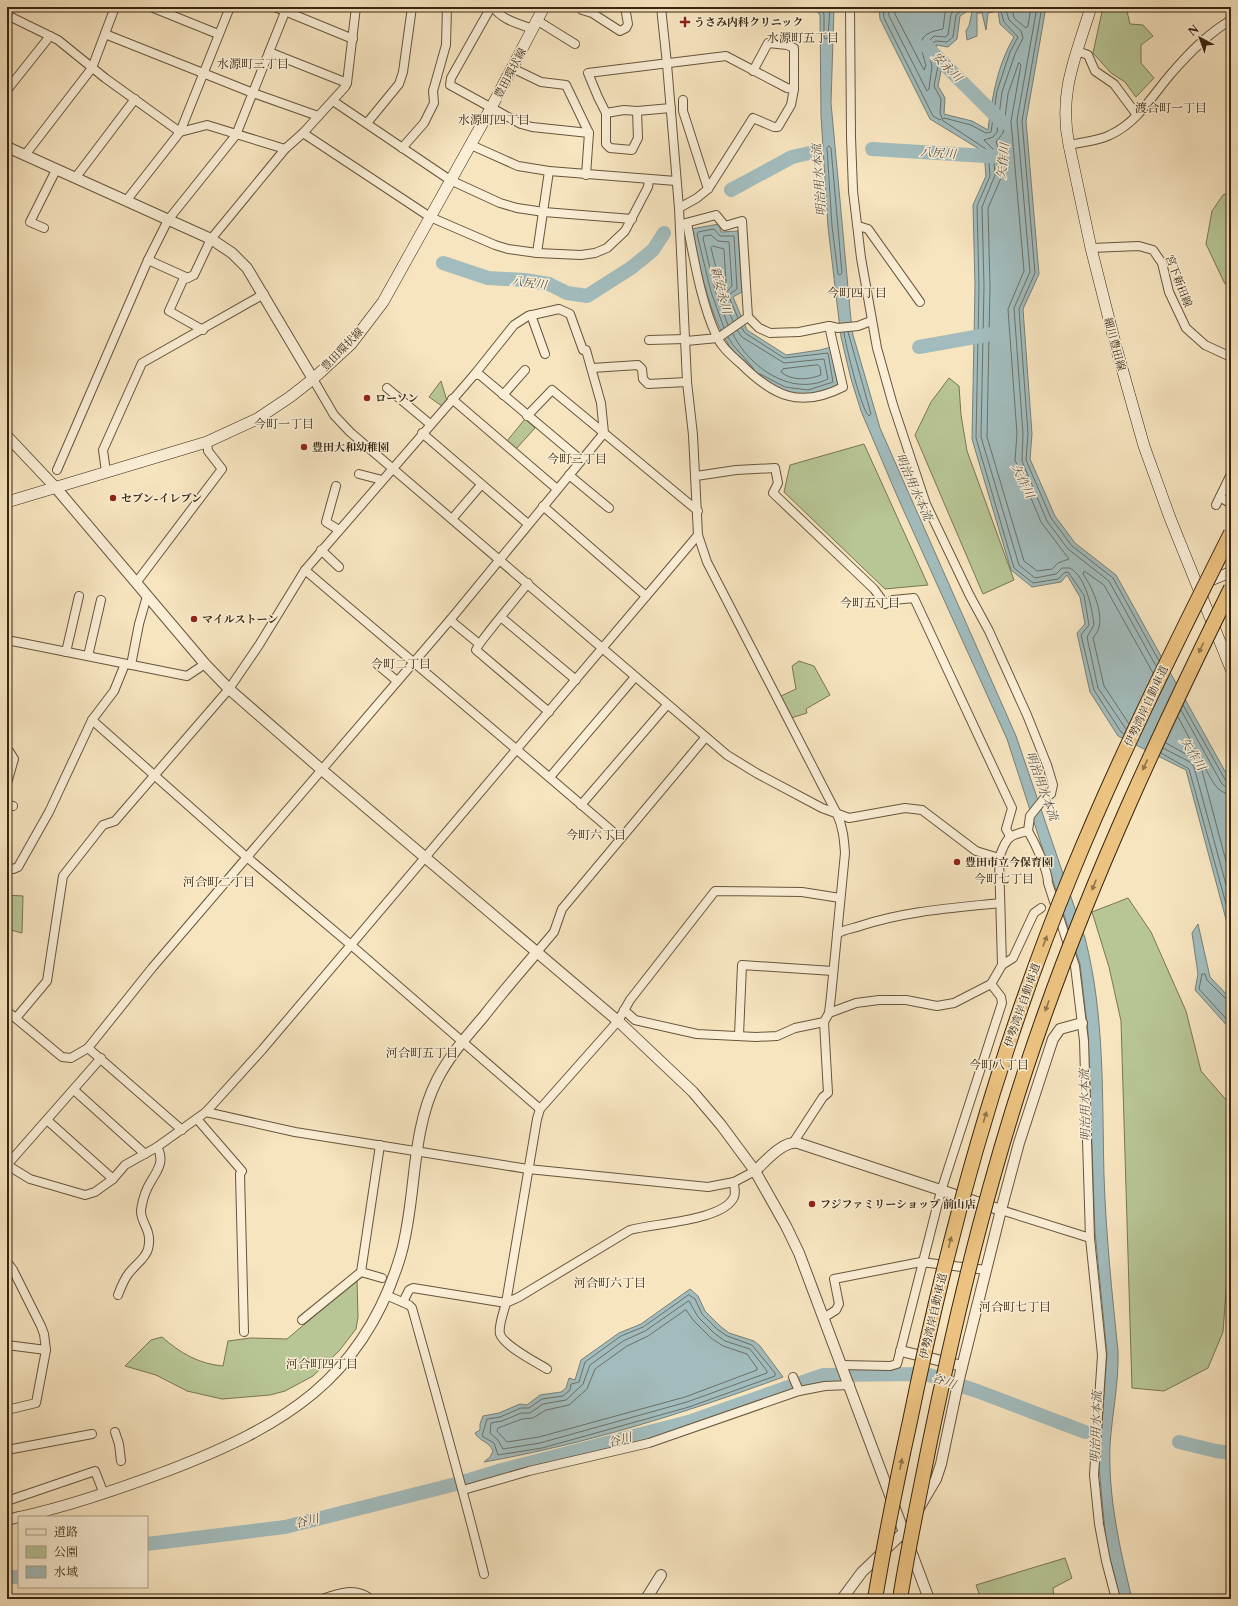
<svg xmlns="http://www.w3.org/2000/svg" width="1238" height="1606" viewBox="0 0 1238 1606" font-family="'Libre Caslon Text','Noto Serif JP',serif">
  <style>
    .green { fill: #b8c696; stroke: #787652 }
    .water { fill: #a2bcbd; stroke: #778077; fill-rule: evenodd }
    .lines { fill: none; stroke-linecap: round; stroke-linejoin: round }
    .shore { stroke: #6c7066; stroke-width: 1 }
    .river { stroke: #a2bcbd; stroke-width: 14 }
    .minor-casing { stroke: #67553b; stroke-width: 10 }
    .tertiary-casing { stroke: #67553b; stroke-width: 12 }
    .secondary-casing { stroke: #37250f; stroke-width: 12 }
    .minor { stroke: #faeed6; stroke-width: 8 }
    .tertiary { stroke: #faeed6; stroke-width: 10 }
    .secondary { stroke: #faeed6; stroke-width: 11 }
    .motorway-bridge-casing { stroke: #37250f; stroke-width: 16; stroke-linecap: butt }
    .motorway-bridge { stroke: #ecc280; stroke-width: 14 }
    .oneway { fill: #927448 }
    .poi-dot { fill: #8f2418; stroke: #faeed6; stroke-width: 1.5 }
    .labels { text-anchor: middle; stroke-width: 3; stroke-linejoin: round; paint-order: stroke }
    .poi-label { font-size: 11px; font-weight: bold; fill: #37250f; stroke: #faeed6; text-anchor: start }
    .street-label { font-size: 11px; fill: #37250f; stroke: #faeed6 }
    .neighbourhood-label { font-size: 12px; fill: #37250f; stroke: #faeed6 }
    .water-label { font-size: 12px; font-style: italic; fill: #575243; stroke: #faeed6 }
  </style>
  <rect width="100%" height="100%" fill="#f7e5c0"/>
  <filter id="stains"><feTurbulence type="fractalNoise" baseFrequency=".005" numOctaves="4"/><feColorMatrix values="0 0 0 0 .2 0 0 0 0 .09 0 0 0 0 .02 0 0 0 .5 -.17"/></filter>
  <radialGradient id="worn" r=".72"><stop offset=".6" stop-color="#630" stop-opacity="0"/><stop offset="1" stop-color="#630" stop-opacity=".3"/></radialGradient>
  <g class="green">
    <path d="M1103,7h28l-4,4 3,13 13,1 10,11 -12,9v18l13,15 -18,19 -11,-15 -14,-9 -18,-20z"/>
    <path d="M1231,192v100l-7,-10 -18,-38 6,-33 11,-16z"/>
    <path d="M949,378l10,8 2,29 6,36 47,129 -31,14 -68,-159 16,-33z"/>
    <path d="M441,381l6,20 -5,5 -13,-9z"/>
    <path d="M525,419l10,9 -19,21 -9,-8z"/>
    <path d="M864,444l64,141 -43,4 -101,-97 6,-27z"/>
    <path d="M799,661l15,5 16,29 -24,14 1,4 -16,5 -10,-22 15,-7 -4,-23z"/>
    <path d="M7,895l16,1 -1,37 -15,-4z"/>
    <path d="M1128,898l23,34 35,79 15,60 26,30 3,136 -7,95 -15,36 -44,23 -32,-3 -11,-367 -12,-54 -17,-55z"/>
    <path d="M357,1280l1,37 -2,12 -17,22 -26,25 -28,15 -15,4 -48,4 -35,-8 -31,-16 -31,-9 26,-26 11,-3c18,16 37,27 61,29l5,-25 23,-3 36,1z"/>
    <path d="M1065,1558l7,20 -19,10 1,11h-73l-5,-14z"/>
  </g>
  <g class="water">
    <path d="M813,7h21l-3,96 20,217 2,15 27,93 136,308 69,202c20,77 17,159 19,238 2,59 8,117 14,175 1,32 -6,63 -8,94 -2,53 10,104 22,154h-12l-14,-57 -7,-75 8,-114 -12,-121 -7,-200 -8,-68 -73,-225 -109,-241 -37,-87 -10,-32 -10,-42 -13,-110 -7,-112 -1,-100z"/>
    <path d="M879,7h167l-20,114 13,153 -16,35 9,125 -2,25 25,57 20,27 41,32 115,207v156l-45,-168 -68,-34 -28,-44 -13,-59 8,-9 -5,-27 -13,-22 -6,7 -29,5 -21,-17 -39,-131 3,-153 -2,-81 13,-29 -2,-24 -54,-33 -50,-100zM969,10l3,2 -3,14 -3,5 1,9 10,-4v-23h5l4,17 2,-17 10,-2 2,13 14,13c-17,29 -22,61 -26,93l-16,-9 -28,-7 1,-16 -7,-12 4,-20 -6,-21 12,2 9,-8 3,-23z"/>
    <path d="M719,224l2,8 17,-1 4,61 -9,5 14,33 39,25 34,-5 11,-3 7,39c-9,2 -20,8 -30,8 -12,2 -27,-4 -38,-10 -56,-29 -65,-99 -79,-155z"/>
    <path d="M1198,924l12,53 21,22v31l-36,-40 3,-16 -6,-41z"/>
    <path d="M690,1289l8,7 7,15 15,15 9,7 25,8 6,5 23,31c-98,36 -197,67 -299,85l6,-5 3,-6c-4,-10 -13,-9 -18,-18l5,-3v-6l3,-8 16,-3 21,-9 7,1 13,-10 21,-3 5,-4 3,-10 6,2 6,-20 38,-27 22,-9z"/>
  </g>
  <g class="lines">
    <g class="shore">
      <path d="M818,7l6,7v24l2,1 2,-1 2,-31"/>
      <path d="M883,7l1,11 49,98 7,4 2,-2 -2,-5 1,-14 -7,-13 4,-20 -6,-22 4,-3 11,1 6,-5 3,-22 11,-8"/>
      <path d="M888,7l1,9 38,75 2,-2 3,-23 -5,-18 1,-6 6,-6 11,1 3,-2 3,-21 7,-7"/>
      <path d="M894,7l1,7 29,56 2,-4c-6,-22 -11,-32 17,-37l2,-16 3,-6"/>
      <path d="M971,7l13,3 16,-2 4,14 14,15 -8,15 -13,39 -6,41 -5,1 -15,-8 -27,-7 -2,2 44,29 2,3 2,24 -13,30 2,80 -3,152 38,130 19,15 25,-4 6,-6 4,-1 16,23 5,30 -8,10 13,55 27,42 3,2"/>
      <path d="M1005,7l4,13 12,11 2,7 -8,16 -13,38 -5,40 -4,5 -9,3 9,9 2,26 -13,32 2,79 -3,151 38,128 16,13 21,-4 6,-6h8c16,9 22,40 24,57l-7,12 11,51 28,41"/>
      <path d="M1012,7l2,11 12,10 2,-2 3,-19"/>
      <path d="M1037,7l-20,113 13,152 -16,36 9,126 -1,27 25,60 21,28 41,32 47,85"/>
      <path d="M1042,7l-20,114 13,152 -16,36 9,125 -2,26 25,58 21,28 41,32 46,83"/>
      <path d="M1019,63l2,2 -10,56 13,150 -16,38 9,125 -2,26 26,62 28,37 -11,4 -6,6 -15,2 -13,-10 -37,-124 3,-151 -2,-78 13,-30 -2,-28 -3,-8 7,-9 5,-39z"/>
      <path d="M829,146l2,2 11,125 -2,2 -2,-1 -6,-48 -5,-78z"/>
      <path d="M713,246l11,3 2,33 -3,3 -3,-1 -9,-36z"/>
      <path d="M728,325l-13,-35 -12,-52 1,-2 7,-1 7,6 11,1 3,44c-14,13 -6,19 1,35"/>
      <path d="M724,328l-13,-36 -14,-58 1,-2 16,-3 6,7h14l3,53 -7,5 -1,3 9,21"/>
      <path d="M742,328l3,5 39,25 44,-5 5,29 -25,8 -23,-3 -25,-13"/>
      <path d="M844,332c1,12 18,80 25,84l2,-2 -23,-82"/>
      <path d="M733,334c16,33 58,63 95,45l-4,-20 -40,4 -42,-26 -5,-7"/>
      <path d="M728,337l5,8 21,24"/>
      <path d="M818,365l2,2 1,8c-12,5 -30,6 -40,-3l2,-3z"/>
      <path d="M1183,705l43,76 5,2"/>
      <path d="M1181,710l41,74 4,3 5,1"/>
      <path d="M1129,724l-25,-38 -11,-48c2,-3 5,-6 6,-11 4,-16 -7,-40 -16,-53l1,-3 20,14 49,88"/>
      <path d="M1166,743l32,18 3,-1 -23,-43"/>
      <path d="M1163,748l27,14 4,5 37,136"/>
      <path d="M1161,753l28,16 42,153"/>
      <path d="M1231,794c-16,0 -21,-19 -28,-30l-3,-1 31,117"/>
      <path d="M1231,1001l-4,-1 -20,-20 -2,-6h-3l-3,15 32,35"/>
      <path d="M689,1295l6,4 7,15 15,15 10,7 25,9 23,28v3l-86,31 -147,41 -44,7 -4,-12 -12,-7 5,-17 13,-2 21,-9h8l13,-9 21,-3 7,-6 1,-6 8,-2 6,-20 36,-26 22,-9z"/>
      <path d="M689,1301l9,16 16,16 11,8 25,8 17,22v2l-80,29 -147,41 -37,6 -5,-9 -8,-7 1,-10 11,-2 19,-8h9l13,-9 23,-4 17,-16 7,-19 33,-24 22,-10z"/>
      <path d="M686,1310l8,11 17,17 12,8 24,8 10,14v2l-72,27 -146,40 -32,5 -10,-11 1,-3 24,-9 11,-1 13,-8 23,-5 18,-16 8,-20 32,-23 21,-10z"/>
    </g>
    <g class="river">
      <path d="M926,46l77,77"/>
      <path d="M872,149l130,8"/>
      <path d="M731,190l61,-33 26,-6"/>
      <path d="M443,263l45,15 37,2 24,4 18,9 20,3 44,-28 22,-18 11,-17"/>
      <path d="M919,347l73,-13"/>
      <path d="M1179,1442l37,9 15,2"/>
      <path d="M147,1544l138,-17 171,-43 46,-14 186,-48 135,-47 103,-1 51,17 108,41"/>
      <path d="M7,1577h12"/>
    </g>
    <defs>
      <g id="minor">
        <path d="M151,7l67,27"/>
        <path d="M275,7l78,32"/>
        <path d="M491,7l-40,71 -1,7 71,39 11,3 57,6"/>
        <path d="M493,7c9,13 26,17 40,22"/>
        <path d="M581,7l1,3 10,3 28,18 6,-3 2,-4 -3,-17"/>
        <path d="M661,7l6,57 12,144 8,174 6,53 5,100 9,27 130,252c6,13 7,25 8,39l-14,143 -2,17 -5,9 4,71 -5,4 -30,46"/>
        <path d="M7,15l51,25 47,38 75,54 27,-7 78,24"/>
        <path d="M538,21l37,23"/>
        <path d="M105,34l148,59 65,23"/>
        <path d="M1077,51l11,4 7,16 19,13 23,31"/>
        <path d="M269,52l78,31"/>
        <path d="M512,68l29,14 25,3 23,48 -3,42"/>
        <path d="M753,71l15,-28 19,2 7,3v41"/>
        <path d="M7,90l43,-54"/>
        <path d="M683,100v11l25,78"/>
        <path d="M333,101l117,79 50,23 17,5 27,4 88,7"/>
        <path d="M671,108l-34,3 1,27 -6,12 -22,-2 -4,-4v-31l-8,-16 -10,-24 138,-17 61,32 7,1 -3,16 -13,22h-4l-21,-9 -45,71 -11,9 -18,10"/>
        <path d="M606,113l18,-3 13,1"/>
        <path d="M367,123l32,-39 4,-12 9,-65"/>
        <path d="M303,133l127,84 65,28 13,4 29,4 44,2 14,-2 12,-5 18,-17 23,-44 1,-7"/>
        <path d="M471,145l47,21 31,5 127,10"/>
        <path d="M1069,145c13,-3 29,-4 41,-10 27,-12 42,-39 60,-60 18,-21 37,-41 61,-55"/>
        <path d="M402,148l22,-25 10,-20 -1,-12 13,-46 1,-38"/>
        <path d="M25,155l67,-87 23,-61"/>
        <path d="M76,177l59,-78"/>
        <path d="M126,201l54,-69 50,-125"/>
        <path d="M687,223c7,36 14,80 30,114 5,11 15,19 24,27 32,32 59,45 102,23l-14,-61"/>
        <path d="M682,224l34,-9 9,11 17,-5 6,96 11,11 11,5 29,-1 30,-6 9,2 20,-2 13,-5"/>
        <path d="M858,226l10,3 52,73"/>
        <path d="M44,228l-14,-6 26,-52"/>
        <path d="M1091,248l48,-2 14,4 9,13 7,29 17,36 19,17 26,12"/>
        <path d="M537,253l12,-82"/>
        <path d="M148,260l40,18"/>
        <path d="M531,315l14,39"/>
        <path d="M203,330l-34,-19 14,-31 11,-5 17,-36 74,-90 18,-16 42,-46 2,-4 9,-76"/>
        <path d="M649,340l36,-1"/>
        <path d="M686,341l32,-3 30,-21"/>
        <path d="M592,368l46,-3 4,4 1,10 5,5 39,-2"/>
        <path d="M474,375l40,-50 14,-9 31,-7 11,5 13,36h3l15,53 3,30"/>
        <path d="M313,379l21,36 16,17 377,323 31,19 64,34 27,10 56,-10 17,2 54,41 23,7"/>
        <path d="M387,388l43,36"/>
        <path d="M503,395l22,-25"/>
        <path d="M452,399l105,90"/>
        <path d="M527,416l25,-26 52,43"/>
        <path d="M422,433l106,91"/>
        <path d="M57,470l91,-210 20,-40 68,-85 51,-128"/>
        <path d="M106,472l-3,-22 39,-87 122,-69"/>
        <path d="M359,474l23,6"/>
        <path d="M569,475l40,33"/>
        <path d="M696,476l40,-6 39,-2 3,15 -5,10 101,96 11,15 8,-4 21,-2 98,210 -6,21 4,7"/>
        <path d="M336,486l-10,36 13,8"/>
        <path d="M1220,497l11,7"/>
        <path d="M1216,505l15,-31"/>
        <path d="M543,506l103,90"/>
        <path d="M452,519l29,-34"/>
        <path d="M321,550l18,17"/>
        <path d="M305,570c105,90 211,178 315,268"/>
        <path d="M136,583l86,-114 -14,-18 -1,-9"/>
        <path d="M528,583c-7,10 -51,61 -52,67l73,62"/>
        <path d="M502,618l74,62"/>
        <path d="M450,620l28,23"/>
        <path d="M7,640l180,36 18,-12"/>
        <path d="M66,652l13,-56"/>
        <path d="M88,656l13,-56"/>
        <path d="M131,665l8,-41 8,-28"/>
        <path d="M378,665l19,16"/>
        <path d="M92,720l150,133 109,92 189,164"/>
        <path d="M550,777l85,-100"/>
        <path d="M7,783l7,-24 -5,-8"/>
        <path d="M7,805l6,1"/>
        <path d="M581,805l86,-100"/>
        <path d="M1028,831c7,12 20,39 20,52l27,83 9,75 6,197 12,117 -8,120 5,49 7,37 10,38"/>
        <path d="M7,868l6,1 5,-2 31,-55 43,-92 22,-29 11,-27"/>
        <path d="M837,934c8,-5 15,-5 23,-8 45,-15 93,-18 140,-23"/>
        <path d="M537,952l17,-20 8,-23 143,-171"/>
        <path d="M1002,965l11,-7 21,-45 7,-5"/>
        <path d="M624,1010l11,10 62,14 59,3 21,-1 18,-8 29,-6"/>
        <path d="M7,1011l55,46 9,1 17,-10 64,-80 298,-348 154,-187 94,78"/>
        <path d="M829,1013l27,-10 23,-3h27l31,6 17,-3 37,-19 11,-19 -3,-107c7,-19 8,-23 29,-27l2,-15 16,-20 5,-2 2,-9 -6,-20 -20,-50 -38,-84 -19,-35 -44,-92 -33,-99 -16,-57 -16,-90 -8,-67 -2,-54 -1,-130"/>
        <path d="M16,1018l31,-37 16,-105 40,-51 12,-4 114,-132 30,-44 46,-75 169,-195h6l101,85"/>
        <path d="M739,1035l3,-70 91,6"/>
        <path d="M88,1048l94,82"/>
        <path d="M74,1090l71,64"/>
        <path d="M206,1112l89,20 233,37 180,18 26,-5 21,-11"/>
        <path d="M197,1119l45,52 -2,3 4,158"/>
        <path d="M47,1120l66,59"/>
        <path d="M7,1165l23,14 55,16 10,-3 18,-13 12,-14 32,-18 49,-35 56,-62 436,-515"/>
        <path d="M7,1165l94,-107"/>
        <path d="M1001,1210l89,28"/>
        <path d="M7,1262l6,8 28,56 3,8 2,16 -39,-5"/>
        <path d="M361,1272l19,-127"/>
        <path d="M118,1295c3,-8 6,-16 11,-22 6,-8 17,-15 19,-24 5,-19 -8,-26 -7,-39 1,-6 3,-15 6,-21 6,-14 20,-25 10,-42"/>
        <path d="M386,1295l23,10 3,3c25,89 50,177 72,266"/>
        <path d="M403,1302l6,-12 4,-2 93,15 31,-184 3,-10 78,-88 12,-21 85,-109 87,1 38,6"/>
        <path d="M825,1317l11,-7 3,-6 -5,-25 87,-17 65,8"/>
        <path d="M302,1320l59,-48 21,6"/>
        <path d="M842,1365l48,1 7,-2 44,-173 61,-188 -1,-6 -10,-13"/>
        <path d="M547,1369c-11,-7 -43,-23 -47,-35 -2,-8 4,-23 6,-31l13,-6 111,-67c25,-7 93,-9 104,-33 2,-4 0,-10 0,-15"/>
        <path d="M793,1377l6,14"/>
        <path d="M7,1410l29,-7 10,-53"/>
        <path d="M115,1432l4,12 2,17"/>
        <path d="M7,1450l85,-16"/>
        <path d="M463,1490l66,-19 120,-28 150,-52 26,-5 25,-1"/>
        <path d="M7,1501l88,-30 9,23"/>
        <path d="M322,1599c17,-6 33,-12 49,0"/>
      </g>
      <g id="tertiary">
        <path d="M7,147l204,92 21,14 15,15 66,111"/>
        <path d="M7,436l49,52 149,176 24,25 93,81 296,251 75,71 28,33 34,46 31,55 13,27 130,346"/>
        <path d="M1204,583l27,-11"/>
        <path d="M755,1171c11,-10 27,-30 43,-28l203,67"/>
        <path d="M901,1351l61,15"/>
        <path d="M919,1508l17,-29 5,-15 18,-85 42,-169 18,-67 30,-92 4,-12 7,-10 22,-6"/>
        <path d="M20,1517c50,-11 99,-28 147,-46 115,-44 197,-91 234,-217 16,-56 9,-121 36,-174 12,-24 30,-44 47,-64 17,-22 35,-43 53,-64"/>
        <path d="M7,1520l12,-3"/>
        <path d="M646,1599l15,-24"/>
        <path d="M842,1599l20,-27 45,-43"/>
      </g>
      <g id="secondary">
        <path d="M1091,7c-15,49 -33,86 -22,138l22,103 25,99 28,99 26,72 61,151"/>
        <path d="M7,502l200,-60 50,-23 33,-22 23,-18 38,-35 32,-42 108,-194 53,-101"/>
      </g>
    </defs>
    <use href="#minor" class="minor-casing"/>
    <use href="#tertiary" class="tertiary-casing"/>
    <use href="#secondary" class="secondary-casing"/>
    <use href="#minor" class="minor"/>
    <use href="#tertiary" class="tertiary"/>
    <use href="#secondary" class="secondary"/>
    <defs>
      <g id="motorway-bridge">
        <path d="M875,1599c10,-60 22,-119 35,-178 38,-187 89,-372 162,-549 47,-115 103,-227 159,-339"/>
        <path d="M900,1599c8,-51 19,-102 29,-153 30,-146 65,-290 115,-430 52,-147 118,-288 187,-428"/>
      </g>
    </defs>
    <use href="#motorway-bridge" class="motorway-bridge-casing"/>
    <use href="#motorway-bridge" class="motorway-bridge"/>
  </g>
  <defs><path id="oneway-solid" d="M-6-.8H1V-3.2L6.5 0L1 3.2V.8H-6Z"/></defs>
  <g class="oneway">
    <use href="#oneway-solid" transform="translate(1201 648) rotate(116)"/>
    <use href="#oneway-solid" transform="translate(1145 765) rotate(114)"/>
    <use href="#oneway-solid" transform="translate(1094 885) rotate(112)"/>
    <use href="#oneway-solid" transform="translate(1045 941) rotate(-69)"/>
    <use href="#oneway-solid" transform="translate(1047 1006) rotate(110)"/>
    <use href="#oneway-solid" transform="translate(985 1117) rotate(-73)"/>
    <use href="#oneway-solid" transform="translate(950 1242) rotate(-76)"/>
    <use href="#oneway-solid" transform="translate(901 1464) rotate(-79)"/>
  </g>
  <g class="poi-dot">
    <path d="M683 16h4v4h4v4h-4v4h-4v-4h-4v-4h4z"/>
    <circle cx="367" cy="398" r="4"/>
    <circle cx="304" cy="447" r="4"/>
    <circle cx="113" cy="498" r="4"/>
    <circle cx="194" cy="619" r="4"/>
    <circle cx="957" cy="862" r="4"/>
    <circle cx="812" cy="1204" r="4"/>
  </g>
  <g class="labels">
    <g class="poi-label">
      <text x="694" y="26">うさみ内科クリニック</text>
      <text x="375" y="402">ローソン</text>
      <text x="312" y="451">豊田大和幼稚園</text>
      <text x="121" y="502">セブン-イレブン</text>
      <text x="202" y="623">マイルストーン</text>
      <text x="965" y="866">豊田市立今保育園</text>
      <text x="820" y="1208">フジファミリーショップ 前山店</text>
    </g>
    <g class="street-label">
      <text transform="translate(510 73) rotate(-62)" y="4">豊田環状線</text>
      <text transform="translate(1179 281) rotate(69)" y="4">宮下新田線</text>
      <text transform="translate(1115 344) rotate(75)" y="4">細川豊田線</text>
      <text transform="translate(342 349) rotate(-46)" y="4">豊田環状線</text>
      <text transform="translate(1146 706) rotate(-65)" y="4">伊勢湾岸自動車道</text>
      <text transform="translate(1022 1005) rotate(-71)" y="4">伊勢湾岸自動車道</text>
      <text transform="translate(933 1316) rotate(-77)" y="4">伊勢湾岸自動車道</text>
    </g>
    <g class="neighbourhood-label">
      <text x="803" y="42">水源町五丁目</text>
      <text x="253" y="68">水源町三丁目</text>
      <text x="1171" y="112">渡合町一丁目</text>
      <text x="494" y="124">水源町四丁目</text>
      <text x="857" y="297">今町四丁目</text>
      <text x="284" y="428">今町一丁目</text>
      <text x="577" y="463">今町三丁目</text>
      <text x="870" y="607">今町五丁目</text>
      <text x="401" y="668">今町二丁目</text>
      <text x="596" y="839">今町六丁目</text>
      <text x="1004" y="883">今町七丁目</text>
      <text x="219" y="886">河合町二丁目</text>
      <text x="422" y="1057">河合町五丁目</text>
      <text x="999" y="1069">今町八丁目</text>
      <text x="610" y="1287">河合町六丁目</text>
      <text x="1015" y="1311">河合町七丁目</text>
      <text x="322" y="1368">河合町四丁目</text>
    </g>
    <g class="water-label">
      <text transform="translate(947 67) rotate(45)" y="4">安永川</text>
      <text transform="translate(938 153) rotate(4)" y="4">八尻川</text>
      <text transform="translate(1003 161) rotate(-84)" y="4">矢作川</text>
      <text transform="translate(819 180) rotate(-94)" y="4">明治用水本流</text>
      <text transform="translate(529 283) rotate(7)" y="4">八尻川</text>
      <text transform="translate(721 290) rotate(75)" y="4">新安永川</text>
      <text transform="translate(1023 481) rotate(64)" y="4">矢作川</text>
      <text transform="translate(914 487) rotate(66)" y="4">明治用水本流</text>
      <text transform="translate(1193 754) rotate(58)" y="4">矢作川</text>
      <text transform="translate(1042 786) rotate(70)" y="4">明治用水本流</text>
      <text transform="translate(1085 1105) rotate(-91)" y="4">明治用水本流</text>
      <text transform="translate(944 1381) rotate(20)" y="4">谷川</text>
      <text transform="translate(1096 1427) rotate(-88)" y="4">明治用水本流</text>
      <text transform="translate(620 1440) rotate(-15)" y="4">谷川</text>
      <text transform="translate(307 1521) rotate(-14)" y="4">谷川</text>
    </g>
  </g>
  <rect width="1238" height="1606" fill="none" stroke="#f7e5c0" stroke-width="24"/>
  <rect x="8" y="8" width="1222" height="1590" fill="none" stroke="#37250f" stroke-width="2"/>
  <rect x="12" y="12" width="1214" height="1582" fill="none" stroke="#37250f"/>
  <rect x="18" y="1516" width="130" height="72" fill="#faeed6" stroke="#ac9e86"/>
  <rect x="26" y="1529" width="20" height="6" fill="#faeed6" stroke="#ac9e86"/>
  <text x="54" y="1536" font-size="12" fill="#37250f">道路</text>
  <rect x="26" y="1546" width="20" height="12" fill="#b8c696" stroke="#ac9e86"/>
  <text x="54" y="1556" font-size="12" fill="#37250f">公園</text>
  <rect x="26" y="1566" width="20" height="12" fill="#a2bcbd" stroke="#ac9e86"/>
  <text x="54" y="1576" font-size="12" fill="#37250f">水域</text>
  <g transform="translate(1200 38) rotate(319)" stroke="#faeed6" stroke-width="3" paint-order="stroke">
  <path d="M0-3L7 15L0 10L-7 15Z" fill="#37250f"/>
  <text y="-6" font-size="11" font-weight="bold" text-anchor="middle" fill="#37250f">N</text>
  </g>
  <rect width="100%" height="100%" filter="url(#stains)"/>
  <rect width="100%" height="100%" fill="url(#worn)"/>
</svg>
